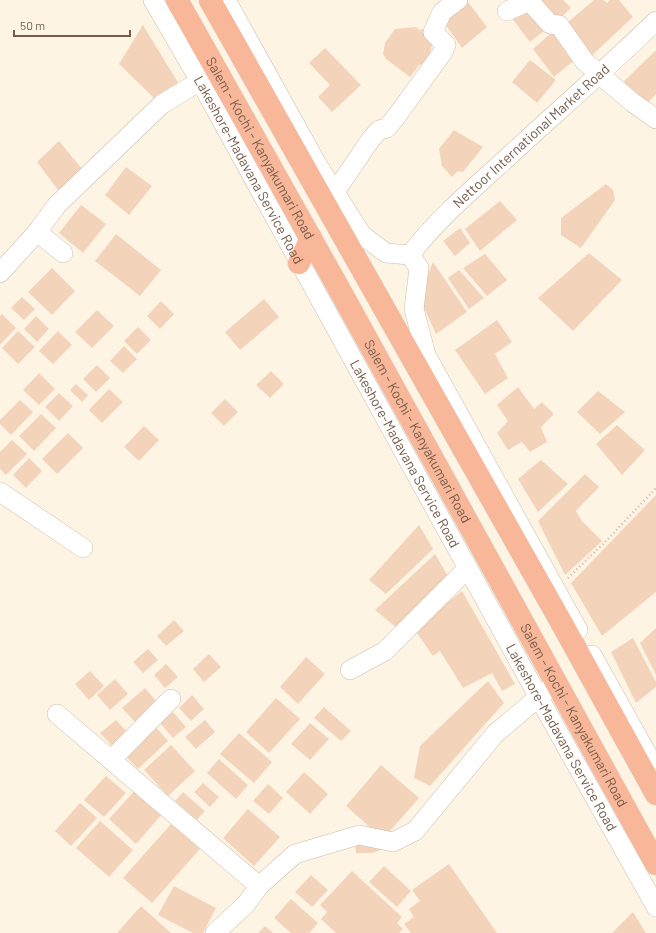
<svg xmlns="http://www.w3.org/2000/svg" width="656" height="933" viewBox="0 0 656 933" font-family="Barlow,sans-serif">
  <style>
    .building { fill: #f3d4bb }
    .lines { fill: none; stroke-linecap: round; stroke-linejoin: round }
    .minor-casing { stroke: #cebcaa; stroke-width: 20 }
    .highway-casing { stroke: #dbd4d0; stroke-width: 23 }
    .path { stroke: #d8b79e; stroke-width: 2.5; stroke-dasharray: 1 3; stroke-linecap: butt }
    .minor { stroke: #fff; stroke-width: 19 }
    .highway { stroke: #f8b799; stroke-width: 22 }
    .labels { text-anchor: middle; stroke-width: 3; stroke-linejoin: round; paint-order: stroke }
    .street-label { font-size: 14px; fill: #755b49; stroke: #fff8ea }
  </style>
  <rect width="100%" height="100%" fill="#fdf4e4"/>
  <g class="building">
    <path d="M540,0h23l8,8 -16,15z"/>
    <path d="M594,0h9l4,3 3,-3h9l14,17 -45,42 -21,-36z"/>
    <path d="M468,2l19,25 -25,21 -21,-30z"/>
    <path d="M526,6l18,25 -14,11 -19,-25z"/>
    <path d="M143,25l37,61 -25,13 -36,-35z"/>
    <path d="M416,27l3,3 8,-2 5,17 -5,19 -8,1 -9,12 -24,-18 -3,-5 2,-11 10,-14z"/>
    <path d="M558,27l21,29 -25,21 -21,-28z"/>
    <path d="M325,48l36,37 -29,27 -14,-15 12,-12 -21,-22z"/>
    <path d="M656,50v44l-11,12 -24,-22z"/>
    <path d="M530,60l26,20 -19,23 -25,-21z"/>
    <path d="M454,130l29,17 -20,25 -5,-1 -6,6 -10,-11 -3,-17z"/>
    <path d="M59,141l23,28 -24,21 -21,-28z"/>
    <path d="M126,167l26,19 -23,29 -24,-20z"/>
    <path d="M606,184l7,6 2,10 -34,48 -20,-13v-17z"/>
    <path d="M500,201l17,19 -37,31 -15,-22z"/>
    <path d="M81,205l25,19 -23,29 -24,-20z"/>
    <path d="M460,228l10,15 -15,13 -12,-15z"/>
    <path d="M116,234l45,36 -21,26 -45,-35z"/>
    <path d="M589,253l33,27 -49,51 -35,-33z"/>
    <path d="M485,254l22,26 -20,16 -24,-28z"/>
    <path d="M433,262l34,50 -31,22 -17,-37z"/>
    <path d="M52,268l23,23 -23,24 -24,-23z"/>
    <path d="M459,270l25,28 -15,11 -21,-31z"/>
    <path d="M22,297l13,12 -11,11 -13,-12z"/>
    <path d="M264,299l15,18 -39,33 -15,-18z"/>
    <path d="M161,301l13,13 -14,15 -13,-13z"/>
    <path d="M97,310l17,16 -22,22 -17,-16z"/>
    <path d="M2,314l14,14 -16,17v-29z"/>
    <path d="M36,316l13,13 -12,13 -13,-13z"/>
    <path d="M497,320l15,22 -17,12 13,24 -23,16 -30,-44z"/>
    <path d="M138,327l13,13 -14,14 -13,-13z"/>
    <path d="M18,331l17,16 -17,17 -16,-16z"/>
    <path d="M58,331l14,14 -19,19 -14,-13z"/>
    <path d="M124,346l13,13 -14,14 -13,-12z"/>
    <path d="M97,365l13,13 -14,14 -13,-13z"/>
    <path d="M271,371l13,13 -14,14 -14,-13z"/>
    <path d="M39,373l16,16 -16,16 -16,-15z"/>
    <path d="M76,384l12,11 -6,7 -12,-12z"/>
    <path d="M518,387l16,22 8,-7 12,12 -13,13 6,15 -17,10 -8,-10 -14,8 -11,-17 11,-12 -11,-16z"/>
    <path d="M109,389l14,13 -21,21 -13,-13z"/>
    <path d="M598,391l27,21 -25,22 -23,-22z"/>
    <path d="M59,393l14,13 -14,15 -14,-14z"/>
    <path d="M225,399l13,13 -14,14 -13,-13z"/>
    <path d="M20,400l13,12 -22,23 -11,-11v-4z"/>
    <path d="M41,414l15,14 -22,23 -15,-15z"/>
    <path d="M617,425l28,25 -23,25 -26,-31z"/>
    <path d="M144,426l15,14 -20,21 -15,-14z"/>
    <path d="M68,433l15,15 -26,26 -15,-15z"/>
    <path d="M12,440l15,14 -21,21 -6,-6v-17z"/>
    <path d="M29,458l13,13 -16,17 -13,-13z"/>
    <path d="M541,460l27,24 -30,28 -20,-33z"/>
    <path d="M585,474l14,13 -23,24 6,10 20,20 -37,34 -27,-54z"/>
    <path d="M656,495v97l-54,44 -31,-53z"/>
    <path d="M419,525l14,24 -47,45 -17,-14z"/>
    <path d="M435,554l13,22 -51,52 -22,-18z"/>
    <path d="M462,591l53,93 -13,7 -10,-18 -29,15 -23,-37 -7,5 -19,-27z"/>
    <path d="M174,620l10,11 -18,15 -9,-10z"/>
    <path d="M656,628v47l-16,-32z"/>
    <path d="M633,638l23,44v5l-20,16 -25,-51z"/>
    <path d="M148,649l10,11 -15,13 -10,-11z"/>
    <path d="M209,654l12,13 -17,15 -11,-13z"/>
    <path d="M306,657l19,17 -27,30 -18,-17z"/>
    <path d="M166,664l12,13 -13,11 -11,-13z"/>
    <path d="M90,671l14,15 -15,14 -14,-16z"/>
    <path d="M115,679l13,15 -18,16 -13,-15z"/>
    <path d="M488,681l16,22 -74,83 -16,-8 6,-32z"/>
    <path d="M145,688l13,15 -22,20 -14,-15z"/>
    <path d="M192,695l12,14 -13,12 -12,-13z"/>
    <path d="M276,698l24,21 -31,34 -23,-21z"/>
    <path d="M324,707l27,24 -10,10 -27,-23z"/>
    <path d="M173,712l13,15 -13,11 -13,-15z"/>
    <path d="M116,720l12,13 -15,14 -13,-14z"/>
    <path d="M205,720l10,12 -19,17 -11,-12z"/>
    <path d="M310,723l19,16 -19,21 -19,-16z"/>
    <path d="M153,724l15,17 -30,28 -16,-17z"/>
    <path d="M239,733l33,29 -18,21 -34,-29z"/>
    <path d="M171,745l24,26 -27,25 -24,-26z"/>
    <path d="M219,759l29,26 -12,14 -29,-26z"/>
    <path d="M381,765l38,33 -36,41 -37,-33z"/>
    <path d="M304,772l24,22 -18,20 -24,-22z"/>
    <path d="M106,776l20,17 -22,24 -20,-17z"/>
    <path d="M203,783l16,14 -9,10 -16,-15z"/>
    <path d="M268,784l15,14 -14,16 -16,-13z"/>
    <path d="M137,788l27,24 -28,32 -27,-25z"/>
    <path d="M183,792l22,19 -8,9 -22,-19z"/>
    <path d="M80,803l17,15 -26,28 -16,-15z"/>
    <path d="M248,809l32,28 -26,29 -31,-28z"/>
    <path d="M100,821l33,29 -24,27 -33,-29z"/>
    <path d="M171,824l29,25 -48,54 -29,-25z"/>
    <path d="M355,843l31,5 -14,5h-16z"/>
    <path d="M449,864l48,69h-86l-7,-9 10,-7 -5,-8 11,-8 -8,-11z"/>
    <path d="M384,866l27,25 -14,16 -28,-25z"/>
    <path d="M352,871l50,46 -5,6 6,6 -4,4h-63l-15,-14 6,-7 -7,-7z"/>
    <path d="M311,875l17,15 -16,17 -17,-15z"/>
    <path d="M174,886l42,22 -13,25h-10l-35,-18z"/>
    <path d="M291,899l27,24 -9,10h-18l-17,-15z"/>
    <path d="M141,906l30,27h-54z"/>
    <path d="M633,912l13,21h-34z"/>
    <path d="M265,926l8,7h-15z"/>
  </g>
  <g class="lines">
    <defs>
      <g id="minor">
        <path id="s1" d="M153,0l47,81 338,615 118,211"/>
        <path d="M226,0l91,164 45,71 24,18 24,2 9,13 -5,41 12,46 152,275"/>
        <path d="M507,11l20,-9 4,1 19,21 9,1 26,37 47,40 24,17"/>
        <path d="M335,192l36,-53 8,-9 8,-2 9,-11 47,-65 3,-7 -13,-13 9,-20 16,-12"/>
        <path d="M37,232l26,21"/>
        <path id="s2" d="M410,255c25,-33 56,-60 87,-88 53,-49 107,-96 159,-146"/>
        <path d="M0,273l37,-41 20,-27 105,-101 38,-23"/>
        <path d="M0,492l83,56"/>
        <path d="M592,655l64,115"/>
        <path d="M350,670l35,-19 83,-83"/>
        <path d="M57,714l202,172"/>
        <path d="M111,760l60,-61"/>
        <path d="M215,933l31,-29 13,-18 36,-32 64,-19 34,7 22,-11 80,-97 52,-44"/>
      </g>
      <g id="highway">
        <path id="s3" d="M177,0l160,285 319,579"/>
        <path d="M210,0l350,620 96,174"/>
        <path d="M299,263l12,-25"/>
      </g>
    </defs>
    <use href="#minor" class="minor-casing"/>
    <use href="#highway" class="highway-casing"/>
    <path class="path" d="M568,578l39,-38 49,-52"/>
    <use href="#minor" class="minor"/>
    <use href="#highway" class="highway"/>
  </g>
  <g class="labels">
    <g class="street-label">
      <text dy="5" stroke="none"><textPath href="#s2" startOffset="170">Nettoor International Market Road</textPath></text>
      <text dy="5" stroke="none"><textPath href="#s3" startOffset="170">Salem - Kochi - Kanyakumari Road</textPath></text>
      <text dy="5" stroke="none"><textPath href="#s1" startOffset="195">Lakeshore-Madavana Service Road</textPath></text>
      <text dy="5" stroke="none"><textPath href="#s3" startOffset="494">Salem - Kochi - Kanyakumari Road</textPath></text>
      <text dy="5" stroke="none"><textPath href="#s1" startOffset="519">Lakeshore-Madavana Service Road</textPath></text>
      <text dy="5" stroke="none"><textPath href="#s3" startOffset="818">Salem - Kochi - Kanyakumari Road</textPath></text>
      <text dy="5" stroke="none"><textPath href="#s1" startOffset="843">Lakeshore-Madavana Service Road</textPath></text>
    </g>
  </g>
  <path d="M14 30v6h116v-6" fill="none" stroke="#755b49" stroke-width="2"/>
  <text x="20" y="30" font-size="12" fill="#755b49" stroke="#fff8ea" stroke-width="3" paint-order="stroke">50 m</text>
</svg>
